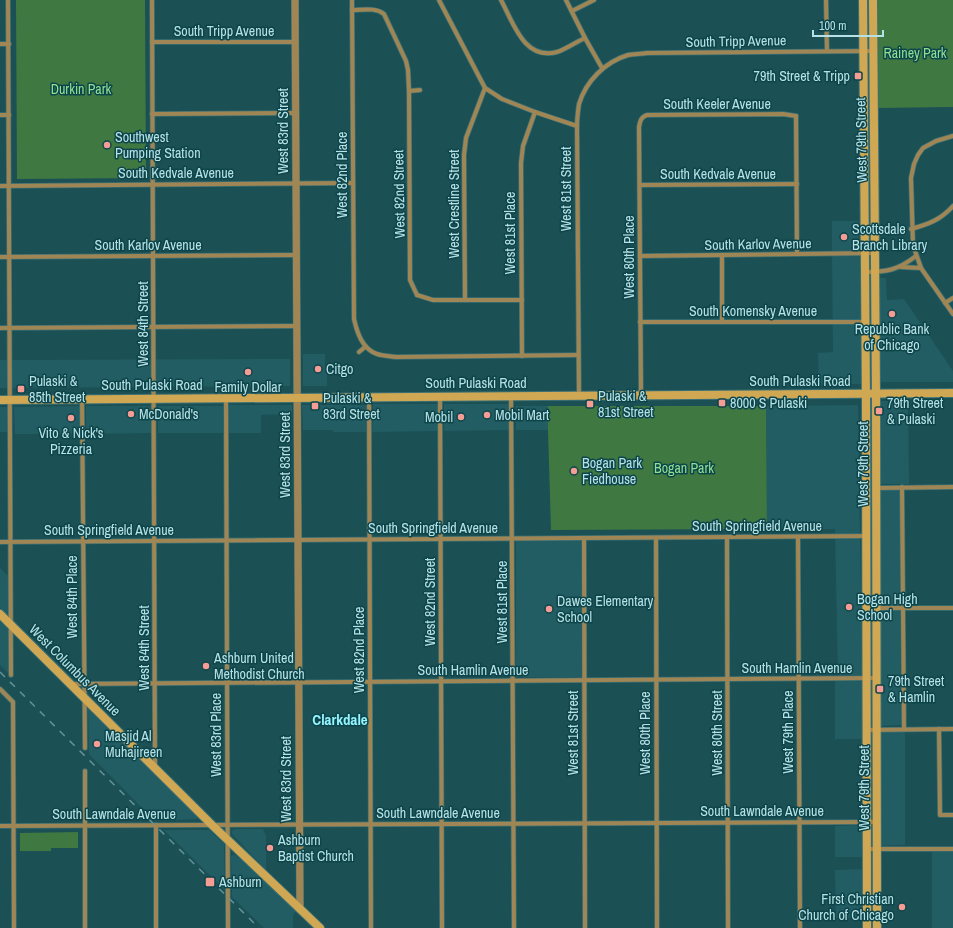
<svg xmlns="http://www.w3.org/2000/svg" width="953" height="928" viewBox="0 0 953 928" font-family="'Archivo Narrow',sans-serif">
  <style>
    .built { fill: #215d63 }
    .green { fill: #3f7841 }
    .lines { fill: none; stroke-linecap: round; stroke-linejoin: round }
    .minor-casing { stroke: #3d7075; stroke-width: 5.5 }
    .tertiary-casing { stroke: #3d7075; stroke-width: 8 }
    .secondary-casing { stroke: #3d7075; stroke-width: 10 }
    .minor { stroke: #9f8654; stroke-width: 4 }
    .tertiary { stroke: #9f8654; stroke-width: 7 }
    .secondary { stroke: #d0a854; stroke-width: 8 }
    .rail { stroke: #629398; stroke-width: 1.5; stroke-dasharray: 7 7; stroke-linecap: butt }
    .poi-dot { fill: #f59c95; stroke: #0d454a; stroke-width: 1.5 }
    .labels { text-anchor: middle; stroke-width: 3; stroke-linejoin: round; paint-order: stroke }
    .street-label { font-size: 14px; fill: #b6e2e7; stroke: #0d454a }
    .park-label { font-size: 14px; fill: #8fe090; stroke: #0d454a }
    .poi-label { font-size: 14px; fill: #b6e2e7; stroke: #0d454a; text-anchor: start }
    .neighbourhood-label { font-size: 15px; font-weight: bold; fill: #94f4ff; stroke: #0d454a }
  </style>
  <rect width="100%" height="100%" fill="#1b5055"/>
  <g class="built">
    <path d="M832,221h26l1,29 -27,1z"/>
    <path d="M832,255h28l1,129 -42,1 -1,-32 15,-1z"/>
    <path d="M879,278h7l1,22 17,-1 49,72v11h-74z"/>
    <path d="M303,354h22v18l2,1v13h-24z"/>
    <path d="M290,359v27l-290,2v-28z"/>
    <path d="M878,401h30l1,83h-30z"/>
    <path d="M373,404h65v27l-66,1z"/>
    <path d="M444,404h65v26l-65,1z"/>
    <path d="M229,405h63v9l-31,1v18h-32z"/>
    <path d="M302,405h64v27h-33v-2h-30z"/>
    <path d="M858,405l4,270h-24l-3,-146h-68l-1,-123z"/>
    <path d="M80,406v28h-65l-1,-27z"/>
    <path d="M86,406h65v27l-65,1z"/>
    <rect x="158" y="406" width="65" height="27"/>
    <rect x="516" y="406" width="32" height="24"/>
    <rect x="0" y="407" width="9" height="25"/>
    <rect x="879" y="490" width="21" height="115"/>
    <path d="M581,540v137h-65v-136z"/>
    <path d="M0,568l9,9v39l-9,-8z"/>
    <path d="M880,611h20l1,114 -21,1z"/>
    <path d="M0,620l9,9v45l-9,-9z"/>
    <rect x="835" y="681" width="27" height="58"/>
    <path d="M88,707l110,108 -1,4 -42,2 -66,-67z"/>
    <path d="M879,732h25l1,2v111l-26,1z"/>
    <path d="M863,825v32h-28v-31z"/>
    <path d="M235,829h28l3,7v34l-34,-36v-3z"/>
    <path d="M164,830h45l15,14 1,46z"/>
    <rect x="932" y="852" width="21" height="76"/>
    <path d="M233,855h2l9,6 52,50 -3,4v13h-29l-32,-31 -1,-41z"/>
    <path d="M863,869v49h-27l-1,-48z"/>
  </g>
  <g class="green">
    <path d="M16,0h129l1,178 -129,1z"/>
    <path d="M877,0h76v107l-76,1z"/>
    <path d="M548,406h218l1,123 -216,1 -3,-100z"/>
    <path d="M78,832v16h-27v3h-31v-18z"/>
  </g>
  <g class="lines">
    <defs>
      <g id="minor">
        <path d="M8,0l3,675"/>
        <path d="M152,0l3,768"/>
        <path d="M352,0l2,319c3,13 8,30 23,35 6,2 13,2 19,3l182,-2"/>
        <path d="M439,0l46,88 17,11 33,13 42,14"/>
        <path d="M501,0c12,22 23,61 56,52 9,-3 19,-10 28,-14"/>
        <path d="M566,0l19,38 17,30"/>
        <path d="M826,0l1,51"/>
        <path d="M352,10c11,0 23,-3 32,4l22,47 2,9 1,21 1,189 7,15"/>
        <path d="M572,11l22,-11"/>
        <path d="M152,42h143"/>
        <path d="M0,44h9"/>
        <path d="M409,91l11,-1"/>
        <path d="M152,114l144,-1"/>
        <path d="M0,115h9"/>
        <path d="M796,116l1,138"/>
        <path d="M953,136l-17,5 -13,7 -5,7 -4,9 -3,14 2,67 8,23 32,46"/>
        <path d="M640,185l157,-1"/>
        <path d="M0,186l353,-3"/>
        <path d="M911,229c18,-5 29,-9 42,-23"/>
        <path d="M722,255v67"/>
        <path d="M640,256l235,-3"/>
        <path d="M0,257l297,-2"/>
        <path d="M901,267l20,1"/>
        <path d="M865,272c22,0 33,-2 51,-16"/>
        <path d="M417,295l16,5h89"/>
        <path d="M465,300l-1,-145 2,-17 19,-50"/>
        <path d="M945,303l8,-5"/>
        <path d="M640,322h225"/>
        <path d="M0,328l297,-2"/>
        <path d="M359,352l6,-5"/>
        <path d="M522,356l-1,-193 2,-17 12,-34"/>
        <path d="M641,394l-2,-267c1,-6 2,-10 8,-12l136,-1 13,2"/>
        <path d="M579,395l-2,-269c0,-7 1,-15 2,-22 7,-23 26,-42 49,-49 6,-1 13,-1 19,-2l226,-2"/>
        <path d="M369,396l2,532"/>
        <path d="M440,396l2,532"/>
        <path d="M511,396l3,532"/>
        <path d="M226,398l2,530"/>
        <path d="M82,399l3,349"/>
        <path d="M902,487l2,242"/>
        <path d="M876,488l77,-1"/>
        <path d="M727,537l1,391"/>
        <path d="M798,537l2,391"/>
        <path d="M584,538l1,390"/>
        <path d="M656,538l1,390"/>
        <path d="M0,542l866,-6"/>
        <path d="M866,608h87"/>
        <path d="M71,684l805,-6"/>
        <path d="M0,689l13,13 1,226"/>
        <path d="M939,729l1,86h13"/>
        <path d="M867,730l86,-1"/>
        <path d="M85,771v157"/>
        <path d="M156,825v103"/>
        <path d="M0,826l877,-4"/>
        <path d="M867,849h86"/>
      </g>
      <path id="tertiary" d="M295,0l5,909"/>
      <g id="secondary">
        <path d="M863,0l3,403 1,525"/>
        <path d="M873,0l3,393 1,535"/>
        <path d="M0,400l953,-7"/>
        <path d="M0,614l212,211 108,103"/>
      </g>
    </defs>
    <use href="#minor" class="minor-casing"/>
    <use href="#tertiary" class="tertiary-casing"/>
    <use href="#secondary" class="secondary-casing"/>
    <use href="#minor" class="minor"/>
    <use href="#tertiary" class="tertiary"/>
    <use href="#secondary" class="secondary"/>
    <path class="rail" d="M0,672l259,256"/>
  </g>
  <g class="poi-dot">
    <rect x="854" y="72" width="8" height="8" rx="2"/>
    <circle cx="107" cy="145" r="4"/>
    <circle cx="844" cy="237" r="4"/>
    <circle cx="892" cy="314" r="4"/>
    <circle cx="318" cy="369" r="4"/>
    <circle cx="248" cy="372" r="4"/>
    <rect x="17" y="385" width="8" height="8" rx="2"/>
    <rect x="718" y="399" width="8" height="8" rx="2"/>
    <rect x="586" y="400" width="8" height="8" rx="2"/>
    <rect x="311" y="402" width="8" height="8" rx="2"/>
    <rect x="875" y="407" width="8" height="8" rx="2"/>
    <circle cx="131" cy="414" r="4"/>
    <circle cx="487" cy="415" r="4"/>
    <circle cx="461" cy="417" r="4"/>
    <circle cx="71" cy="418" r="4"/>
    <circle cx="574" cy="471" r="4"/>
    <circle cx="849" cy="607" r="4"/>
    <circle cx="549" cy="609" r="4"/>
    <circle cx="206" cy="666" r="4"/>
    <rect x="876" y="685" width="8" height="8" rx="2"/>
    <circle cx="97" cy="744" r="4"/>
    <circle cx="270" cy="848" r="4"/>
    <rect x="205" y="877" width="10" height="10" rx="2"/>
    <circle cx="902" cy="907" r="4"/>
  </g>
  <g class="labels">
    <g class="street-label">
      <text x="224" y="36">South Tripp Avenue</text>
      <text transform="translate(736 41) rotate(-1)" y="5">South Tripp Avenue</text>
      <text x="717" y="109">South Keeler Avenue</text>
      <text transform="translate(283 131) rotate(-90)" y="5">West 83rd Street</text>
      <text transform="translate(861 140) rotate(-91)" y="5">West 79th Street</text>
      <text x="176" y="178">South Kedvale Avenue</text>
      <text x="718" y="179">South Kedvale Avenue</text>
      <text transform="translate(342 175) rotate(-90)" y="5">West 82nd Place</text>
      <text transform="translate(566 189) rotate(-90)" y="5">West 81st Street</text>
      <text transform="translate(399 194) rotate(-91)" y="5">West 82nd Street</text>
      <text transform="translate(454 204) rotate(-90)" y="5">West Crestline Street</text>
      <text transform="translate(510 233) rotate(-90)" y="5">West 81st Place</text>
      <text transform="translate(758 244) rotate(-1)" y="5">South Karlov Avenue</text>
      <text x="148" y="250">South Karlov Avenue</text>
      <text transform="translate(629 257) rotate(-90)" y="5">West 80th Place</text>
      <text x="753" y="316">South Komensky Avenue</text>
      <text transform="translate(143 324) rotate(-90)" y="5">West 84th Street</text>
      <text x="800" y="386">South Pulaski Road</text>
      <text x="476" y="388">South Pulaski Road</text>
      <text x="152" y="390">South Pulaski Road</text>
      <text transform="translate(285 455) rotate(-90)" y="5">West 83rd Street</text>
      <text transform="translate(863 464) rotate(-90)" y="5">West 79th Street</text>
      <text x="757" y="531">South Springfield Avenue</text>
      <text x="433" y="533">South Springfield Avenue</text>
      <text x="109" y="535">South Springfield Avenue</text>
      <text transform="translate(72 597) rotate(-90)" y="5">West 84th Place</text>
      <text transform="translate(430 602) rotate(-90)" y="5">West 82nd Street</text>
      <text transform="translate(502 602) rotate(-90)" y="5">West 81st Place</text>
      <text transform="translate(144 648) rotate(-90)" y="5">West 84th Street</text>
      <text transform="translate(359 650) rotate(-90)" y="5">West 82nd Place</text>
      <text x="797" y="673">South Hamlin Avenue</text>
      <text transform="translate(75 670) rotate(45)" y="5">West Columbus Avenue</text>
      <text x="473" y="675">South Hamlin Avenue</text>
      <text transform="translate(788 732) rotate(-90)" y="5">West 79th Place</text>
      <text transform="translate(573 733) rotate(-90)" y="5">West 81st Street</text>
      <text transform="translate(645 733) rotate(-90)" y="5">West 80th Place</text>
      <text transform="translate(717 733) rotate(-90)" y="5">West 80th Street</text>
      <text transform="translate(216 735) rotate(-90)" y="5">West 83rd Place</text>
      <text transform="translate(286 779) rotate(-90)" y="5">West 83rd Street</text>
      <text transform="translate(864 788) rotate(-90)" y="5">West 79th Street</text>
      <text x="762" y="816">South Lawndale Avenue</text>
      <text x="438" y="818">South Lawndale Avenue</text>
      <text x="114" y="819">South Lawndale Avenue</text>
    </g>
    <g class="park-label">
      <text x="915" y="58">Rainey Park</text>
      <text x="81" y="94">Durkin Park</text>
      <text x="684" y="473">Bogan Park</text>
    </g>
    <g class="poi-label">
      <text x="850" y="81" text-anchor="end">79th Street &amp; Tripp</text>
      <text x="115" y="142">Southwest<tspan x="115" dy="16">Pumping Station</tspan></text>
      <text x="852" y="234">Scottsdale<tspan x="852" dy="16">Branch Library</tspan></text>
      <text x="892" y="334" text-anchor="middle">Republic Bank<tspan x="892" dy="16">of Chicago</tspan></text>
      <text x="326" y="374">Citgo</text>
      <text x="29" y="386">Pulaski &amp;<tspan x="29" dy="16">85th Street</tspan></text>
      <text x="248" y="392" text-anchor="middle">Family Dollar</text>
      <text x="598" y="401">Pulaski &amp;<tspan x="598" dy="16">81st Street</tspan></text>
      <text x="323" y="403">Pulaski &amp;<tspan x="323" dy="16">83rd Street</tspan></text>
      <text x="730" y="408">8000 S Pulaski</text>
      <text x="887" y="408">79th Street<tspan x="887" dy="16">&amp; Pulaski</tspan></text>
      <text x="139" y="419">McDonald's</text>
      <text x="495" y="420">Mobil Mart</text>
      <text x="453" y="422" text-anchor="end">Mobil</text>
      <text x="71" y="438" text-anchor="middle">Vito &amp; Nick's<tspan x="71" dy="16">Pizzeria</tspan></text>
      <text x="582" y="468">Bogan Park<tspan x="582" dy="16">Fiedhouse</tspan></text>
      <text x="857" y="604">Bogan High<tspan x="857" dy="16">School</tspan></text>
      <text x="557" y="606">Dawes Elementary<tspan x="557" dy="16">School</tspan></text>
      <text x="214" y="663">Ashburn United<tspan x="214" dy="16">Methodist Church</tspan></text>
      <text x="888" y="686">79th Street<tspan x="888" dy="16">&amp; Hamlin</tspan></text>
      <text x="105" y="741">Masjid Al<tspan x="105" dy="16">Muhajireen</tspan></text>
      <text x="278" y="845">Ashburn<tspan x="278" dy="16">Baptist Church</tspan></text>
      <text x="219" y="887">Ashburn</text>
      <text x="894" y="904" text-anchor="end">First Christian<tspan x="894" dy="16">Church of Chicago</tspan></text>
    </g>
    <g class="neighbourhood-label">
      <text x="340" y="725">Clarkdale</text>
    </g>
  </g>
  <path d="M813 30v6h70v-6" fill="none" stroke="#b6e2e7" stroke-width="2"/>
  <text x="819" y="30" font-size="12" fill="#b6e2e7" stroke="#0d454a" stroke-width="3" paint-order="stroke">100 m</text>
</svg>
